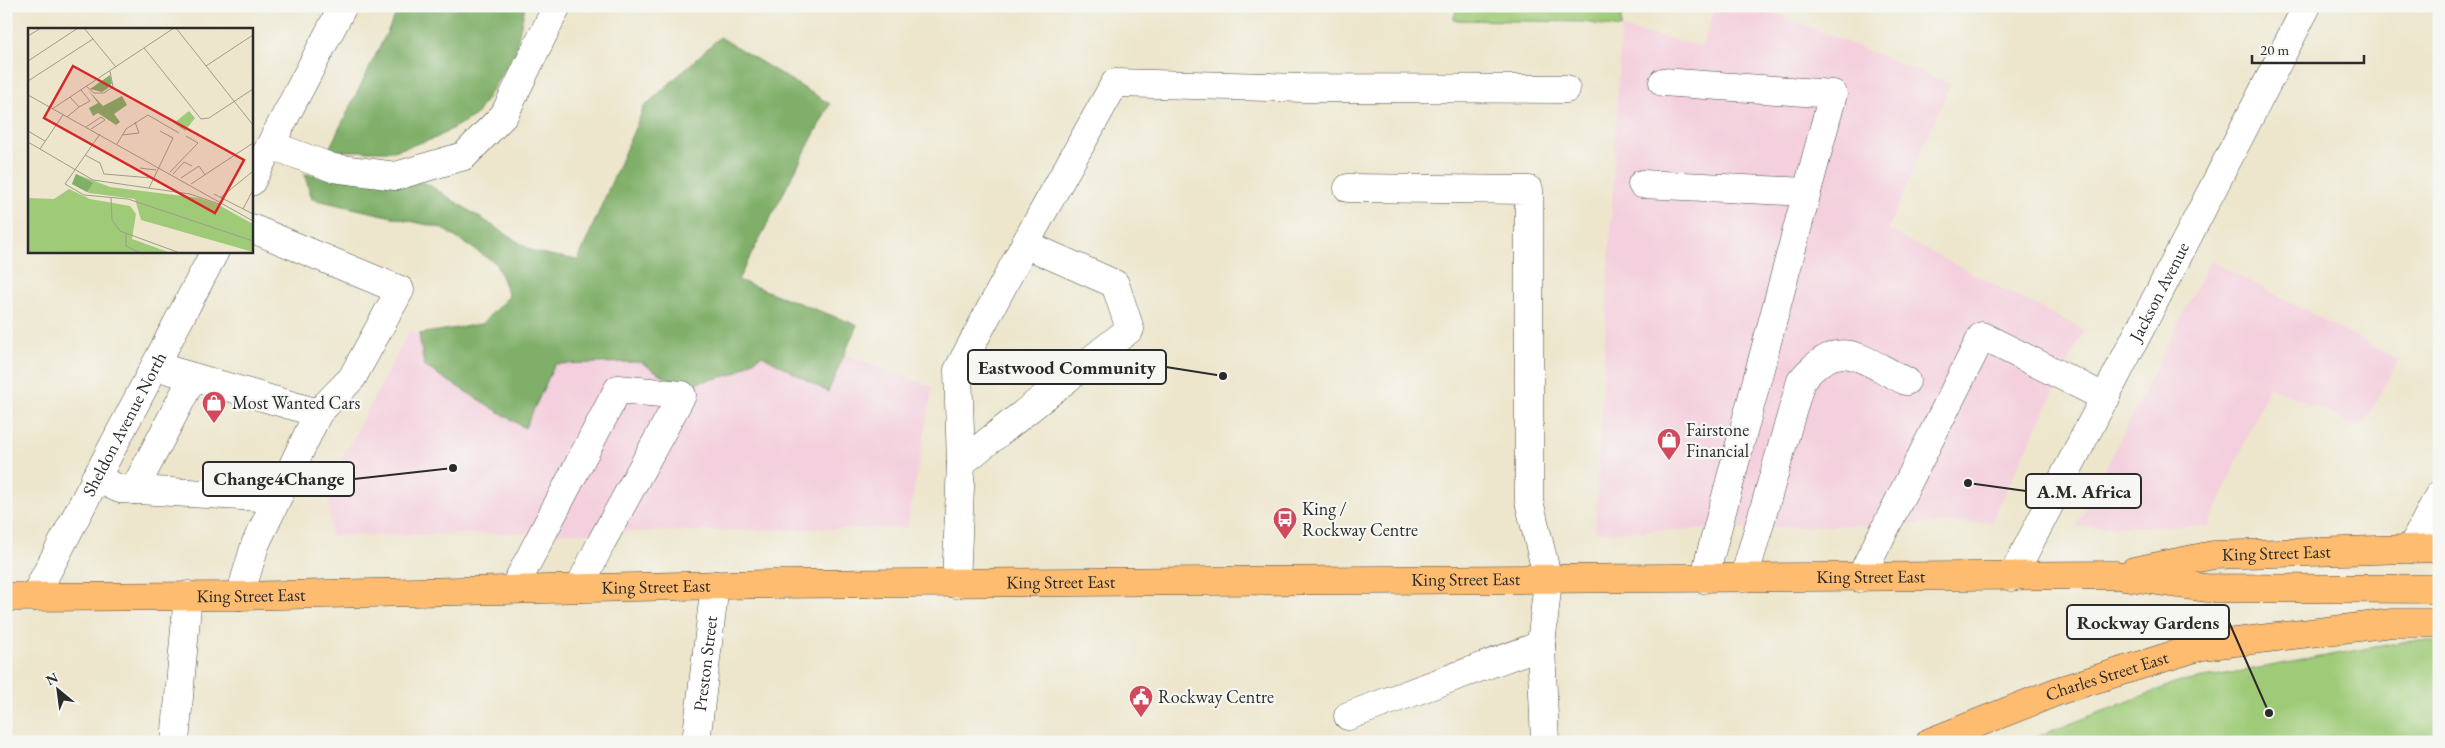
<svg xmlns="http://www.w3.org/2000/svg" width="2445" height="748" viewBox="0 0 2445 748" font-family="'EB Garamond',serif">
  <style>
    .built { fill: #f4cfdd }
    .green { fill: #9fcb78; stroke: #657b52 }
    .forest { fill: #7faf68; stroke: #556d4a }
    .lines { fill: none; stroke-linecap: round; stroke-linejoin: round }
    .minor-casing { stroke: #484743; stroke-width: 29 }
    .major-casing { stroke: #484743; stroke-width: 29 }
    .minor { stroke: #fff; stroke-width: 28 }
    .major { stroke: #fdbc70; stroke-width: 28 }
    .labels { text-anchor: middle; stroke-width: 4.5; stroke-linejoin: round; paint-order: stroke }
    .street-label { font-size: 18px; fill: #2b2b2b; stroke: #f6f6f2 }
    .poi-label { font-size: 18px; fill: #2b2b2b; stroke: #f6f6f2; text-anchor: start }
    .inset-road { fill: none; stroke: #9f9b8c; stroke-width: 1 }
    .view { fill: #d62828; fill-opacity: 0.15; stroke: #d62828; stroke-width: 2.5 }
    .inset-edge { fill: none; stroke: #2b2b2b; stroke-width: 2.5 }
    .leader { fill: none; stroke: #2b2b2b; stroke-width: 2 }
    .callout-dot { fill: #2b2b2b; stroke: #f6f6f2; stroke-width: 2 }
    .callout { fill: #f6f6f2; stroke: #2b2b2b; stroke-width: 2 }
    .callout-label { font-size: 19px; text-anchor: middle; font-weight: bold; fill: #2b2b2b }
  </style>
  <rect width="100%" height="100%" fill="#f6f6f2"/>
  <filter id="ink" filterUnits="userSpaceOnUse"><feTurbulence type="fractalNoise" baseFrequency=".02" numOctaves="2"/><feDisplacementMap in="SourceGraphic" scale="10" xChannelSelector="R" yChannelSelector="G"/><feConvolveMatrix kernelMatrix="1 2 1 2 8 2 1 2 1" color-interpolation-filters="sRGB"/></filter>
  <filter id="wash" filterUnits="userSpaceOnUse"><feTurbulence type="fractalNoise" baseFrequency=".0096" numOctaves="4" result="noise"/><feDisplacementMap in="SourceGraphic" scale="20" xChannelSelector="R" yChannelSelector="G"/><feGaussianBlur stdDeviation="1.12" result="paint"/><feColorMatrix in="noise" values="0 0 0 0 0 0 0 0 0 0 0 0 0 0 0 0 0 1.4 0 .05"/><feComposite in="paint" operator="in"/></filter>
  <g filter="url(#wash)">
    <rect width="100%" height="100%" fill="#ede6cc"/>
    <g class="built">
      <path d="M1716,6h42l192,78 -62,146 196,100 -93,192 -396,10 26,-504 81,18z"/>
      <path d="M2210,260l189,100 -38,68 -92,-42 -60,140 -133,1z"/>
      <path d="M409,331l55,26 335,-20 134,50 -26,141 -577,8 -2,-50z"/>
    </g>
    <g class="green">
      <path d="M1458,6h163v22l-37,-6 -131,-2z"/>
      <path d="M2408,641h31v101h-416l153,-59z"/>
    </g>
    <g class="forest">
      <path d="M400,6h125l-10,47 -39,62 -40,23 -42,13h-66z"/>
      <path d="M720,37l110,67 -92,176 119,45 -29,67 -66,-37 -28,19 -54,13 -39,-25 -86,2 -30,64 -101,-62 -5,-32 62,-10 28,-28 -13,-33 -55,-35 -129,-29 -8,-25 122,9 108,69 44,8 66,-153z"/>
    </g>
  </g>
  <g filter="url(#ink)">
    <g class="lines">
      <defs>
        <g id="minor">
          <path d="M1663,82l170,12 -129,485"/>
          <path d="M271,145l62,23 63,8 68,-20 40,-41 53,-109"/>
          <path d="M251,182l92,-176"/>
          <path d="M1642,184l165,8"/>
          <path d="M1348,188l181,2v311l19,79 -7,65 4,97"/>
          <path d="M251,228l149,62 -48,88 -34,35"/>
          <path d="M155,366l163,47 -63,132 -15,51"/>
          <path d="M961,463l169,-134 -15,-45 -90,-40"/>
          <path d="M95,478l25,11 156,9"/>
          <path d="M134,490l59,-113"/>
          <path d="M2411,549l28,-54"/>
          <path id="s1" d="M2012,577l295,-571"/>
          <path d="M1744,578l57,-197c39,-47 58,-22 105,0"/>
          <path d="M1860,578l122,-242 124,62"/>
          <path d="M956,584l5,-121 -3,-93 67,-126 90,-161 189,5 262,1"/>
          <path d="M514,588l104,-199 64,6 -80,146 -23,47"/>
          <path id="s2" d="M34,597l181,-346"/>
          <path d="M1348,716l193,-71"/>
          <path d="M175,742l13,-147"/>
          <path id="s3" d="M696,742l19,-157"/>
        </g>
        <g id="major">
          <path id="s4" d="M2134,571l79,-16 226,-7"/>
          <path id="s5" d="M6,597l234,-1 533,-12 1343,-9 90,13 233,1"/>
          <path id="s6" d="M1930,742l131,-52 141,-44 190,-23h47"/>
        </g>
      </defs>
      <use href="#minor" class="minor-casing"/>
      <use href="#major" class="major-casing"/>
      <use href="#minor" class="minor"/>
      <use href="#major" class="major"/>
    </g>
  </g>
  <defs>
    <symbol id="shop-pin" viewBox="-11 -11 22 30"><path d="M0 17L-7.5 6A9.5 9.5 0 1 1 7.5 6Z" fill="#d1495b" stroke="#f6f6f2"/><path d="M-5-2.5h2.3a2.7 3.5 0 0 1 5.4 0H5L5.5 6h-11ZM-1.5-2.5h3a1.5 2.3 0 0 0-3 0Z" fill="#fff"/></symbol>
    <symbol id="bus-pin" viewBox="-11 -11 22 30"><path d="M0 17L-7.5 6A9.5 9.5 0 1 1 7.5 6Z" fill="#d1495b" stroke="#f6f6f2"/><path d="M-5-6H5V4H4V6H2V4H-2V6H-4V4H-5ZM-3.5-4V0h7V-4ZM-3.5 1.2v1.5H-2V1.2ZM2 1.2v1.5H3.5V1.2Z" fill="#fff"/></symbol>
    <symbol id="civic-pin" viewBox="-11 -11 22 30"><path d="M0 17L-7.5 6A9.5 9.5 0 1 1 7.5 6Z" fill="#d1495b" stroke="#f6f6f2"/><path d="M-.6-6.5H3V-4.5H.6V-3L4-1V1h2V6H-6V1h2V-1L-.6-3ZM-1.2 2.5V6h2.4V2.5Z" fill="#fff"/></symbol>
  </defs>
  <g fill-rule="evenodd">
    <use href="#shop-pin" x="200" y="389" width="28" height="38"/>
    <use href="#shop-pin" x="1655" y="426" width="28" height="38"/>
    <use href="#bus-pin" x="1271" y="505" width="28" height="38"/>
    <use href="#civic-pin" x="1127" y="683" width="28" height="38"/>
  </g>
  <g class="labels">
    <g class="street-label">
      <text dy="6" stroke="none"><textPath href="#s1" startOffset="321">Jackson Avenue</textPath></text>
      <text dy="6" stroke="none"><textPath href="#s2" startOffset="195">Sheldon Avenue North</textPath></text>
      <text dy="6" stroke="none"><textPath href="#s4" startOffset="144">King Street East</textPath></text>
      <text dy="6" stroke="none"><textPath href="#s5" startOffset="1865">King Street East</textPath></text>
      <text dy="6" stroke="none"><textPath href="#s5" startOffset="1460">King Street East</textPath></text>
      <text dy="6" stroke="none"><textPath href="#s5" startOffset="1055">King Street East</textPath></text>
      <text dy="6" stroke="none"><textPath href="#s5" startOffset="650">King Street East</textPath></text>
      <text dy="6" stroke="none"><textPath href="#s5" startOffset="245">King Street East</textPath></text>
      <text dy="6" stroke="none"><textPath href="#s3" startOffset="79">Preston Street</textPath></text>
      <text dy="6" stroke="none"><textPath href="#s6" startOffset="189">Charles Street East</textPath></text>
    </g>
    <g class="poi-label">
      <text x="232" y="409">Most Wanted Cars</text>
      <text x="1686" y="436">Fairstone<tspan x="1686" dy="21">Financial</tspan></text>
      <text x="1302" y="515">King /<tspan x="1302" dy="21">Rockway Centre</tspan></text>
      <text x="1158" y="703">Rockway Centre</text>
    </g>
  </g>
  <g transform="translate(28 28)">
    <rect width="225" height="225" fill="#ede6cc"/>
    <path d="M161,83l6,7 -10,13 -11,-8zM48,146l34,13 89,11 18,6 36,20v28l-112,-32 -6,-21 -46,-6 -17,-9zM41,161l21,10 40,7 6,8 -4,25 39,14h-143v-55l26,1z" fill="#9fcb78"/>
    <path d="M82,47l2,8 -5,6 -5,3 -12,-3zM60,62l15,16 19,-10 5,9 -13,9 6,8 -4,3 -18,-12 -5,3 -4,-8 9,-5zM48,146l17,9 -6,9 -15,-8z" fill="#7faf68"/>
    <path class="inset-road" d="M56,0l32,39M148,0l77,97M0,8l13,-8M116,20l57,71 8,-1 44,-29M0,33l50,-33M178,38l47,-31M0,53l65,-42M58,58l8,7h10l9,-6 -3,-16M0,67l225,126M51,79l11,-6 -9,-11M24,81l122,-81M39,89l12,-10 -9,-10M58,99l15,-10 4,3 -14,9M0,103l17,10M72,106l-35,50 19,11 44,4 125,42M94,107l17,-2 -4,-11M0,114l65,38 97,14 29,10M89,116l9,-15 22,-14 31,18M12,121l23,-34M57,127l15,8 4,11 48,4M112,140l16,2M142,144l28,-29 -12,-7M145,146l11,-12 8,4M153,150l18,-12 6,9M163,156l62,-41M121,160l24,-50 -13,-7M186,166l39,20M83,170l1,22 8,11 60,22M192,170l32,-26M215,181l10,-19M98,206v12l15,7"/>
    <path class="view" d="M45,38l171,94 -29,53 -171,-95z"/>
    <rect width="225" height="225" class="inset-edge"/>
  </g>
  <path class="leader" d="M1223 376L1166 367M453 468L354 479M1968 483L2026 491M2269 713L2229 622"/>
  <g class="callout-dot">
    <circle cx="1223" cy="376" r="5"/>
    <circle cx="453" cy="468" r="5"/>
    <circle cx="1968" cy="483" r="5"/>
    <circle cx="2269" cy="713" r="5"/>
  </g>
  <g class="callout">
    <rect x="968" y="350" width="198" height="34" rx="5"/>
    <rect x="203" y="462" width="151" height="34" rx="5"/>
    <rect x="2026" y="474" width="115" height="34" rx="5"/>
    <rect x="2067" y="605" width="162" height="34" rx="5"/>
  </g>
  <g class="callout-label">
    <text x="1067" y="374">Eastwood Community</text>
    <text x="279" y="485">Change4Change</text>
    <text x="2084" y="498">A.M. Africa</text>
    <text x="2148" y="629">Rockway Gardens</text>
  </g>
  <rect width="2445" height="748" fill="none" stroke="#f6f6f2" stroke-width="25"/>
  <g transform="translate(58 690) rotate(331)" stroke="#f6f6f2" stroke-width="4" paint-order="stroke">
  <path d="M0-4L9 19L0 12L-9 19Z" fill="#2b2b2b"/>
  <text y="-8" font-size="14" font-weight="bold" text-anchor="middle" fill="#2b2b2b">N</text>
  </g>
  <path d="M2252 55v8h112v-8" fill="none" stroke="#2b2b2b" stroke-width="2.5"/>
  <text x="2260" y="55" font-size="15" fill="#2b2b2b" stroke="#f6f6f2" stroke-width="4" paint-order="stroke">20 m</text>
</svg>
